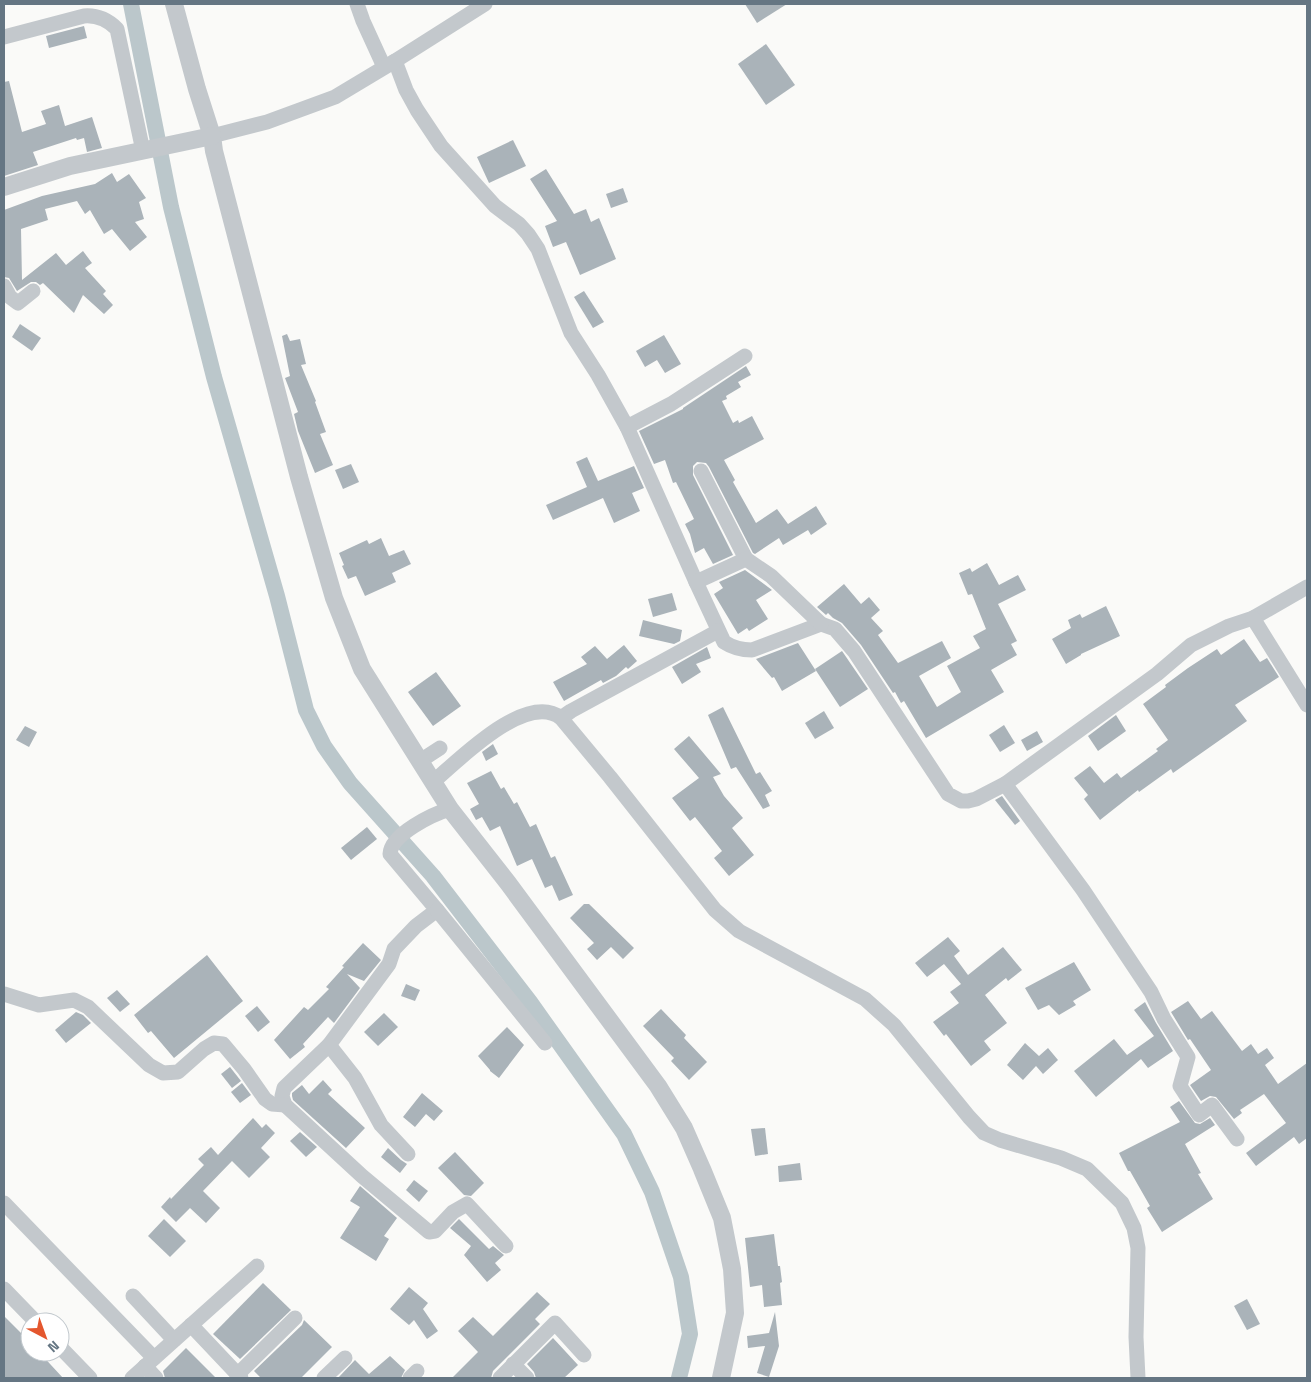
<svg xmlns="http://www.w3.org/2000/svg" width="1311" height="1382" viewBox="0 0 1311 1382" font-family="'Titillium Web',sans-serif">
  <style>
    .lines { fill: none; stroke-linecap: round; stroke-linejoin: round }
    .canal { stroke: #bbc7cb; stroke-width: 16 }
    .building { fill: #aab3b9 }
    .minor { stroke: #c3c8cc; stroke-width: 15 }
    .tertiary { stroke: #c3c8cc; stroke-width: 18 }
  </style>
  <rect width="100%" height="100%" fill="#fafaf8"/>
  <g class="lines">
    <path class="canal" d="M131,4l40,203 43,170 63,219 29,114 18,36 26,37 83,93 97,126 94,132 28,58 29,85 9,57 -11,44"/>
  </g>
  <g class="building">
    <path d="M745,4h42l-30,19z"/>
    <path d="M84,26l3,12 -38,10 -3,-12z"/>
    <path d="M766,44l29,41 -29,20 -28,-41z"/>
    <path d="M9,81l13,51 24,-8 -5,-13 18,-6 6,21 27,-9 10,31 -15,4 -3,-14 -7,2 -1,-2 -43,14 5,13 -34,11v-94z"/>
    <path d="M513,140l13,26 -37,17 -12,-26z"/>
    <path d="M546,169l28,45 12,-5 5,13 8,-4 17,41 -36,16 -14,-33 -13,5 -8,-21 12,-5 -27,-42z"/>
    <path d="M112,173l5,9 12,-8 17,24 -7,4 5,17 -9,3 12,15 -17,14 -18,-22 -8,5 -14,-24 -5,4 -8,-13 -32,8 3,11 -27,9 1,51 34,-27 10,12 17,-14 9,12 -7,5 21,23 -3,3 10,11 -9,9 -21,-19 -9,18 -31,-30 -3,2 -4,-3h-5l-14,9 -8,-13 -5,-1v-67l38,-14 53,-12z"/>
    <path d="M623,188l5,14 -17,6 -5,-14z"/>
    <path d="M584,291l20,31 -11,6 -19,-31z"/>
    <path d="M20,324l21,14 -9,13 -20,-14z"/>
    <path d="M287,334l3,7 10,-2 6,25 -5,1 15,36 -1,1 11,30 -6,2 13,31 -18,8 -17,-42 -4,-17 4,-2 -13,-34 5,-2 -8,-40z"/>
    <path d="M664,335l17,29 -16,9 -8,-13 -12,7 -9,-16z"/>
    <path d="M746,366l5,9 -13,7 3,5 -15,9 1,3 -5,2 11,22 5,-3 1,3 13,-7 12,23 -40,21 11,20 -2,2 23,41 21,-14 11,15 28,-18 11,18 -16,11 -3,-5 -25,15 -4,-7 -24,16 -2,-1 -44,-86 -3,-4 -9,-1 -4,4v9l40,80 -20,9 -9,-16 -9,5 -5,-19 -5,-10 9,-5 -18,-37 -3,1 -8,-23 -11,4 -15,-33 44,-22v-1z"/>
    <path d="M587,457l11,24 36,-15 10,22 -12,5 8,18 -26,12 -11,-25 -50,22 -7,-15 41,-18 -11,-25z"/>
    <path d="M351,464l8,18 -16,7 -8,-19z"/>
    <path d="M381,538l8,18 15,-6 7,14 -19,9 4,9 -31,14 -9,-20 -8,3 -6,-13 2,-1 -5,-12 28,-13 2,4z"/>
    <path d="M987,563l12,22 19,-10 8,15 -28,14 19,37 -6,3 6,11 -26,15 13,22 -78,46 -22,-37 -3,2 -6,-11 -2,1 -32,-48 -19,-22 -9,-5 -5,-5 -2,2 -9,-8 27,-23 17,20 8,-7 11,13 -9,8 12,13 -5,4 20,28 44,-22 9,17 -32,18 18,31 24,-15 -14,-26 33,-18 -7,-12 13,-7 -14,-35 -4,1 -9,-22 11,-5 2,4z"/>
    <path d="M745,570l27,20 -16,10 12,19 -19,12 -2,-3 -9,6 -24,-40 9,-6 -4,-6z"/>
    <path d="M672,593l5,17 -24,7 -5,-18z"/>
    <path d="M1106,606l14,30 -39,18v1l-15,9 -14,-25 19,-11 -3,-8 12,-6 2,4z"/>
    <path d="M643,620l39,10 -2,11 -6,3 -35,-8z"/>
    <path d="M1244,639l16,23 7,-4 12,19 -44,28 12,16 -74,52 -2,-4 -32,23 -1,-2 -38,30 -16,-21 4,-4 -14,-17 16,-12 14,17 13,-10 4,5 37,-27 -2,-2 12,-9 -25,-36 23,-17 -1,-2 23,-17 29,-19 4,6z"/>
    <path d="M798,643l18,28 -34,20 -8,-14 -2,1 -16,-19z"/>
    <path d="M624,645l13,16 -9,8 -2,-2 -10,9 -13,7 -2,-3 -37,21 -11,-19 34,-18 -6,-7 14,-11 12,13z"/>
    <path d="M707,647l4,11 -15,6 5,8 -19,12 -10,-17z"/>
    <path d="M842,651l26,38 -28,18 -25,-38z"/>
    <path d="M436,672l25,34 -28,20 -25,-34z"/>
    <path d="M723,707l33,67 4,-2 12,19 -7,4 5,11 -7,3 -27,-42 -5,2 -23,-54z"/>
    <path d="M824,711l10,17 -19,11 -10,-16z"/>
    <path d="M1116,715l10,16 -28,20 -10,-15z"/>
    <path d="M1004,725l11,18 -15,9 -11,-17z"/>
    <path d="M25,726l12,6 -8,15 -13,-7z"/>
    <path d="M1037,731l6,11 -16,9 -6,-11z"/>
    <path d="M689,736l32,38 -8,3 11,19 19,22 -11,10 22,27 -25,21 -15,-18 8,-7 -27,-34 -5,4 -18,-23 27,-20 -25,-29z"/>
    <path d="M493,744l5,10 -12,7 -4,-9z"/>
    <path d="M491,771l10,18 3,-2 10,17 3,-2 13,25 6,-3 15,34 4,-2 18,39 -14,6 -7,-16 -7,3 -13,-29 -15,7 -17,-40 -10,5 -8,-14 -6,3 -6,-11 9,-5 -12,-21z"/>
    <path d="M1002,796l18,25 -5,4 -20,-25z"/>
    <path d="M367,827l10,12 -26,21 -10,-12z"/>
    <path d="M584,904h5l45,44 -11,11 -12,-12 -14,13 -10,-11 7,-6 -24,-25z"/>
    <path d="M948,937l12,14 -6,5 14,19 35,-28 19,23 -14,11 -2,-3 -21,17 22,28 -23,18 7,9 -20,16 -25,-32 -2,2 -11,-14 26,-19 -9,-11 11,-8 -17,-20 -17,13 -12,-14z"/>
    <path d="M363,943l18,17 -17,21 -17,-7 13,14 -26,35 -6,-6 -25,27 2,3 -15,12 -16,-19 30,-33 4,3 21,-21 -3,-2 18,-20 -2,-1z"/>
    <path d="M207,955l36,46 -69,57 -23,-27 -3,2 -14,-18z"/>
    <path d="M1074,962l17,28 -18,11 3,4 -17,10 -10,-10 -11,5 -13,-22z"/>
    <path d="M406,984l14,6 -5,11 -14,-5z"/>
    <path d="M117,990l13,14 -10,8 -13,-14z"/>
    <path d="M1188,1001l13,18 11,-8 30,40 9,-7 7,10 9,-6 7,10 -9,7 13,19 29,-21v75l-8,6 -5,-7 -38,29 -10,-13 40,-30 -22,-29 -24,16 2,3 -8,6 -18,-22 -6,-1 -9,5 -11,-16 21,-15 -21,-31 -2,1 -17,-28z"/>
    <path d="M1145,1002l11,21 17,28 -25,17 -7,-9 -45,38 -22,-26 40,-32 13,16 27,-19 -20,-26z"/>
    <path d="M257,1006l13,16 -12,10 -13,-16z"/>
    <path d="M661,1009l25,26 -2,3 23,24 -18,18 -18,-19 3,-3 -31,-32z"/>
    <path d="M76,1012l7,3 8,8 -25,20 -11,-13z"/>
    <path d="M384,1013l14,14 -20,19 -14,-14z"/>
    <path d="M507,1027l17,18 -25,33 -9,-7v-1l-12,-14z"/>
    <path d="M1025,1043l14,13 9,-8 10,12 -15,14 -7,-8 -13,14 -16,-15z"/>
    <path d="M230,1067l11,14 -9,7 -11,-14z"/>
    <path d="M323,1080l9,10 -4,4 37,34 -19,20 -53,-48 -1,-4v-3l10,-8 7,9z"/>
    <path d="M242,1083l9,12 -11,8 -9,-11z"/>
    <path d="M422,1093l21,18 -9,10 -8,-7 -11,13 -12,-10z"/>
    <path d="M1179,1101l16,22 5,1 10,-6 5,7 -30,19 16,29 -3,1 15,25 -51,33 -15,-24 3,-2 -20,-35h-2l-9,-18 61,-31 -10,-15z"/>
    <path d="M253,1118l9,10 4,-4 9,9 -14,15 9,9 -21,21 -17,-17 -29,30 17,17 -14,15 -16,-15 -14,14 -15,-15 9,-10 1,2 33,-34 -6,-6 13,-12 7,8z"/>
    <path d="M765,1128l3,26 -13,2 -4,-27z"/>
    <path d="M300,1132l17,15 -11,10 -16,-16z"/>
    <path d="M388,1148l13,12 6,4 -7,9 -19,-16z"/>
    <path d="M455,1152l29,31 -13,13 -7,-1 -26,-27z"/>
    <path d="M800,1163l2,17 -23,2 -1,-16z"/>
    <path d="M414,1180l14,11 -9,11 -13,-12z"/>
    <path d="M360,1186l37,32 -13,18 5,3 -13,22 -36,-23 20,-31 -10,-6z"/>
    <path d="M164,1219l22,22 -16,16 -22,-21z"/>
    <path d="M459,1219l30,30 4,-3 11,9 -9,8 6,7 -14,12 -23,-27 7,-9 -21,-18z"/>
    <path d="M774,1234l4,32h2l2,16 -2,1 2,22 -18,2 -2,-22 -12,2 -5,-49z"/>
    <path d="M263,1283l28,27 -51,49 -27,-25z"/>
    <path d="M409,1287l19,16 -5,6 15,22 -11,8 -13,-19 -5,5 -19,-16z"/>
    <path d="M537,1292l13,12 -15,15 5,5 -47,47 -2,7h-39l26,-26 -20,-21 15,-14 20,19z"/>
    <path d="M1247,1299l13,25 -13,6 -13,-24z"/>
    <path d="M775,1312l4,34 -10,31 -12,-4 8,-27 -17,2 -1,-12 22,-3z"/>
    <path d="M4,1316l23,23 3,5v8h9l24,26h-59z"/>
    <path d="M304,1320l28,27 -31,31h-40l-7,-7 48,-46z"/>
    <path d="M553,1338l25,27 -14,13h-28l-2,-6 -7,-8z"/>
    <path d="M186,1348l30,30h-51l-2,-7z"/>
    <path d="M390,1356l15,14 -4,8h-63l17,-18 14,14z"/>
  </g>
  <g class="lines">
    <g class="minor">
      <path d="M357,4l6,17 21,46"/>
      <path d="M4,37l80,-21c13,-1 23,3 33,13l26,122"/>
      <path d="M395,61l11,29 11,20 24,36 54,60 24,18 9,10 10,15 33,84 27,42 29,52 69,155 28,60c9,6 17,8 28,8l69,-26 14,5 19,22 94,143 13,7h7l8,-2 29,-15 152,-110 34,-29 38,-19 24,-8 54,-31"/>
      <path d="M212,136l55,-14 68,-25 60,-36 90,-57"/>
      <path d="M4,286l6,11 8,6 15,-12"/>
      <path d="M627,427l44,-23 74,-48"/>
      <path d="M701,471l45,88"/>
      <path d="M696,582l50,-23 25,17 50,48"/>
      <path d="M1253,618l54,87"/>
      <path d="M561,718l10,-7 147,-80"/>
      <path d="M420,761l20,-13"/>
      <path d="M433,782c26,-22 93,-91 128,-64l49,59 105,133 24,21 126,68 29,26 75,92 15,16 16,7 61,18 26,11 35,34 12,25 4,20 -2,89 2,41"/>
      <path d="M1005,784l78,106 68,102 13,27 24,38 -8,29 19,29 13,-10 25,34"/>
      <path d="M450,809c-17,5 -59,25 -60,45l47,56 -21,16 -22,23 -5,15 -60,81 -45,43 -2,8 3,9 77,71 67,56 6,-1 18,-19 14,-8 39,42"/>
      <path d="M437,910l108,133"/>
      <path d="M4,994l35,11 35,-5 14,7 61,58 14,8 15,-1 26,-23 10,-6 9,1 21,25 21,30 7,5 13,1"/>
      <path d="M329,1045l26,33 26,47 27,29"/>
      <path d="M4,1203l150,155"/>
      <path d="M4,1289l32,33"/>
      <path d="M133,1296l41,44"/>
      <path d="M191,1325l50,53"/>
      <path d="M60,1347l30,31"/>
      <path d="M513,1364l14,14"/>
      <path d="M145,1366l11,12"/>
      <path d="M237,1375l58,-57"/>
      <path d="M132,1378l125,-112"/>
      <path d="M324,1378l21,-20"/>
      <path d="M410,1378l7,-7"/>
      <path d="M500,1378l55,-55 29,32"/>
    </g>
    <g class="tertiary">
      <path d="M174,4l23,85 15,47 2,15 85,326 35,121 28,71 88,140 58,74 150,203 26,42 18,41 20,49 10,51 3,44 -14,65"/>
      <path d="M4,187l66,-21 142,-30"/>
    </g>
  </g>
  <rect width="1311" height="1382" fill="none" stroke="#657683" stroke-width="10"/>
  <g transform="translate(45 1337) rotate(139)"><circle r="24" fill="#ffffff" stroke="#c1c8cd"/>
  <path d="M0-4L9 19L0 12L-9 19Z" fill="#e4572e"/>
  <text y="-8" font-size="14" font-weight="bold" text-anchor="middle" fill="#657683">N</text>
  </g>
</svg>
